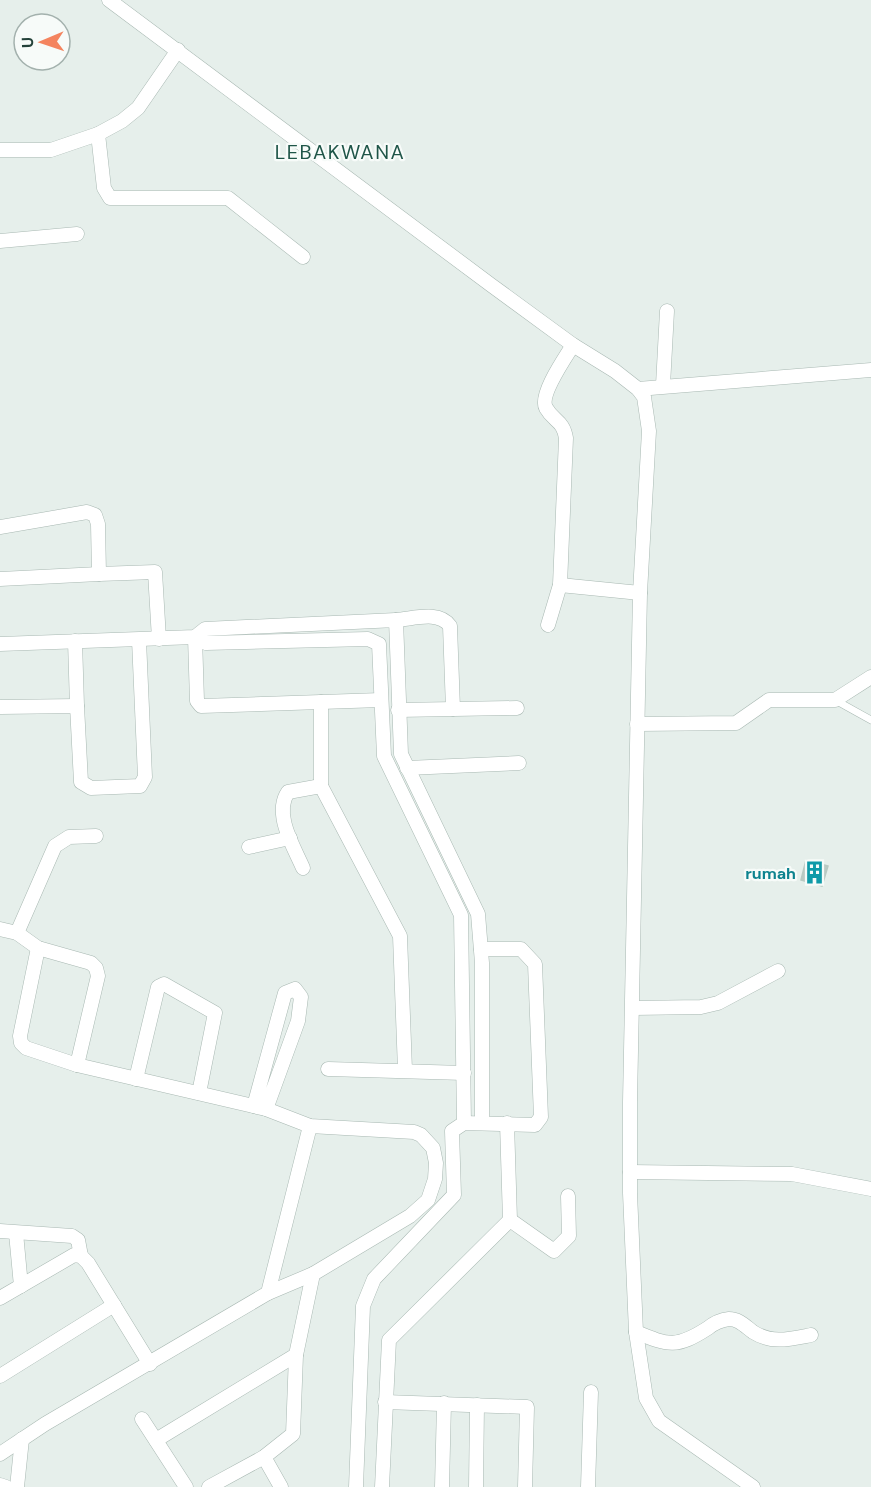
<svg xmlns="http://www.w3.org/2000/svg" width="871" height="1487" viewBox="0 0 871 1487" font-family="'DM Sans',sans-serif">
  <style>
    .building { fill: #bbcac4; stroke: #b8c9c2; stroke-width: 1.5 }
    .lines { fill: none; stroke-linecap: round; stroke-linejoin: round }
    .service-casing { stroke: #a8b8b2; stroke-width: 8 }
    .minor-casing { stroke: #a8b8b2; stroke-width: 15 }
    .service { stroke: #fff; stroke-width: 7 }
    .minor { stroke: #fff; stroke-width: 14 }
    .labels { text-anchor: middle; stroke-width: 4.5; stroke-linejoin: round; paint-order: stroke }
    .culture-label { font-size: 16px; font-weight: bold; fill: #0d838f; stroke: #f7fbf9; text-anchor: end }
    .quarter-label { font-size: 20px; letter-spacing: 1.5px; fill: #1f5548; stroke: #f7fbf9 }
  </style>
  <rect width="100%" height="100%" fill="#e6efeb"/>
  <path class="building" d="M806,860l22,6 -6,20 -21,-6z"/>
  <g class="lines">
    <defs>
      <path id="service" d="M835,700l36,20"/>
      <g id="minor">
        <path d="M109,0l382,285 82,60 42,26 23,18 6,8 5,34 -9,162 -10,509v91l6,139 10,66 13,23 94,66"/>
        <path d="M98,134l6,54 6,10h118l75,59"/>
        <path d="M0,150h51l47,-16 24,-13 16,-13 40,-58"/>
        <path d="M0,241l77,-7"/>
        <path d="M663,385l4,-74"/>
        <path d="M638,389l233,-19"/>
        <path d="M0,527l87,-15 8,3 3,9 1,50 56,-2 4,67"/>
        <path d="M0,579l99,-5"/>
        <path d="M560,585l80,8"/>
        <path d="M396,620c17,-1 43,-10 54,6l3,83"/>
        <path d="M548,625l12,-40 6,-147c-3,-18 -12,-16 -20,-30 -7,-13 19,-50 27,-63"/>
        <path d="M195,637l11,6 162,-4 11,5 5,112 77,159 3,208"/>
        <path d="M195,637l2,64 4,5 180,-6"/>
        <path d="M75,641l2,65"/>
        <path d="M0,644l195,-7 10,-8 191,-9 5,134 77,160 4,49v160"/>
        <path d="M321,702v84l79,150 5,134"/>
        <path d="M0,707l77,-1 4,76 10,6 49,-2 5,-9 -6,-137"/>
        <path d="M398,710l119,-2"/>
        <path d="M637,724l99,-1 33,-23h66l36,-23"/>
        <path d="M407,768l112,-5"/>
        <path d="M249,847l41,-9"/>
        <path d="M303,868c-9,-21 -30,-54 -15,-76l33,-6"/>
        <path d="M0,929l17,4 21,15 53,15 5,5 2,8 -21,89"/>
        <path d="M17,933l38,-87 14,-9 27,-1"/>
        <path d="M633,1008l68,-1 17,-4 60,-32"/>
        <path d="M328,1069l136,4"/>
        <path d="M136,1079l22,-92 6,-3 51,29 -16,80"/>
        <path d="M254,1106l31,-113 10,-4 6,8 -3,24 -32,88"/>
        <path d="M630,1172l162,2 79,15"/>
        <path d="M510,1220l44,31 15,-15 -1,-40"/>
        <path d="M0,1231l72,5 6,4 3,16"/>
        <path d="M16,1233l5,53"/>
        <path d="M268,1293l42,-167"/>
        <path d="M0,1298l74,-43 7,1 7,7 62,101"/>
        <path d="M636,1332c33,14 41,16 72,-4 6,-5 13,-8 21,-9 10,0 16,7 24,13 19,12 37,7 58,3"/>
        <path d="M0,1376l114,-71"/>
        <path d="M385,1402l142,5 -2,80"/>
        <path d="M142,1419l44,68"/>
        <path d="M156,1440l140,-85"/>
        <path d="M0,1454l45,-30 223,-131 45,-19 97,-58 18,-16 7,-21 1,-16 -3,-15 -12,-13 -7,-3 -104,-6 -44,-17 -189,-44 -51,-17 -5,-5 -1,-7 18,-88"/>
        <path d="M264,1457l17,30"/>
        <path d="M0,1485l6,2"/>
        <path d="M17,1487l5,-48"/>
        <path d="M209,1487l55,-30 29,-23 3,-79 17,-81"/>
        <path d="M356,1487l7,-181 11,-27 80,-84 -2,-64 12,-8 71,2 6,-8 -6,-153 -14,-15h-40"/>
        <path d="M382,1487l7,-147 121,-120 -3,-97"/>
        <path d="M442,1487l2,-84"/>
        <path d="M476,1487l1,-82"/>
        <path d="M588,1487l3,-95"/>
      </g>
    </defs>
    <use href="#service" class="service-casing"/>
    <use href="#minor" class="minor-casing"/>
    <use href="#service" class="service"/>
    <use href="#minor" class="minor"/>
  </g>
  <defs>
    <symbol id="building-bare" viewBox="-9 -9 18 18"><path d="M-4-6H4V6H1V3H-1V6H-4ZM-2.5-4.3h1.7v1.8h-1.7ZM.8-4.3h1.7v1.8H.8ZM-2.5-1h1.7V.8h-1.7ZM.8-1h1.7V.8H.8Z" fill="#0f9aa8" stroke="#f7fbf9" stroke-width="2.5" paint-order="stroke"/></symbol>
  </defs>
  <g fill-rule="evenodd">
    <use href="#building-bare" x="798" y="856" width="33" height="33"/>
  </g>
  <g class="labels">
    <g class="culture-label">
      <text x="796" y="879">rumah</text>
    </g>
    <g class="quarter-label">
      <text x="340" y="159">LEBAKWANA</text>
    </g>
  </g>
  <g transform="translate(42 42) rotate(268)"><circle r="28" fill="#f7fbf9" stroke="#a3b1ad" stroke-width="1.5"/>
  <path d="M0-4.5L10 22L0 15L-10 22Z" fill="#f4845f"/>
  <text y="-9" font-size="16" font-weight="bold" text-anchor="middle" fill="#24423a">U</text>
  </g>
</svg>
